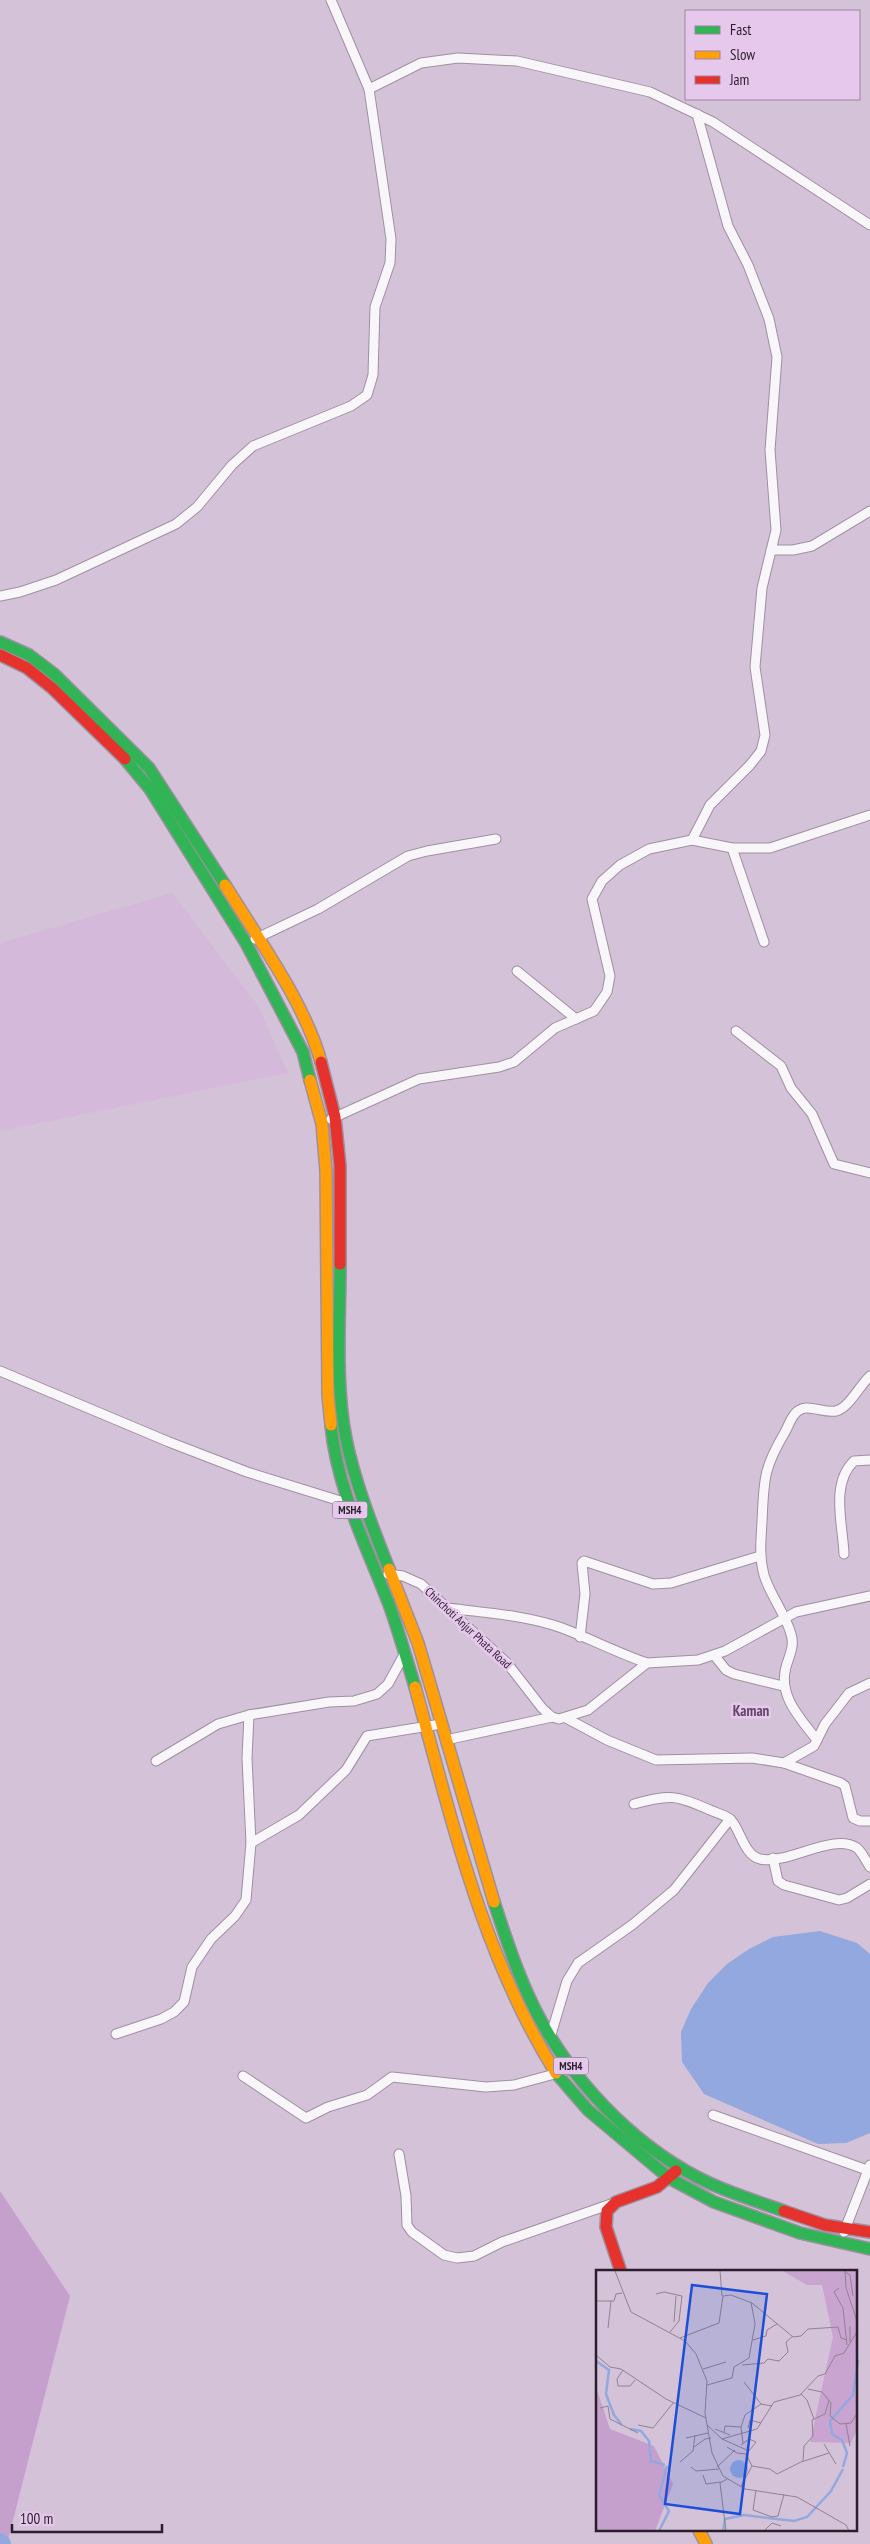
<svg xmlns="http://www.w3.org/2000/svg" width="870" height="2544" viewBox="0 0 870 2544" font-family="'PT Sans Narrow',sans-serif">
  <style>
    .built { fill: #d5b9da }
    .forest { fill: #c6a0cd }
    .water { fill: #92a8de }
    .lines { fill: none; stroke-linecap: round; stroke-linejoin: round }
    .river { stroke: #92a8de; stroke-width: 18 }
    .street-casing { stroke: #9e90a0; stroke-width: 11 }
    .fast-casing { stroke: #9e90a0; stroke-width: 14 }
    .slow-casing { stroke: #9e90a0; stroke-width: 14 }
    .jam-casing { stroke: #9e90a0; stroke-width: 14 }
    .street { stroke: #f9f6f9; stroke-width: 9 }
    .fast { stroke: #30b455; stroke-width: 11 }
    .slow { stroke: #ff9f0a; stroke-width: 11 }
    .jam { stroke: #e5322d; stroke-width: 11 }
    .labels { text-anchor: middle; stroke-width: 5; stroke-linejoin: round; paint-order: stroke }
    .shield { fill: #e7c8ed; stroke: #635166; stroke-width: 1 }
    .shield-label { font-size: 11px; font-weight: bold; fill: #2a1e2c }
    .street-label { font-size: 12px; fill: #2a1e2c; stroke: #e7c8ed }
    .quarter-label { font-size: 15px; font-weight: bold; fill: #624767; stroke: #e7c8ed }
    .inset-river { fill: none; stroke: #92a8de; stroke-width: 2.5 }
    .inset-road { fill: none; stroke: #908193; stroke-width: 1 }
    .view { fill: #1d4ed8; fill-opacity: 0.15; stroke: #1d4ed8; stroke-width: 2.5 }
    .inset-edge { fill: none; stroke: #2a1e2c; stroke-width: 2.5 }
  </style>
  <rect width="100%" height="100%" fill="#d4c3d8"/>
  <path class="built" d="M172,893l87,114 29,66 -288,58v-188z"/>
  <path class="forest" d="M0,2191l70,105 -63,248h-7z"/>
  <path class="water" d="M820,1931l37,12 13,11v179l-24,10 -28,1 -114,-50 -22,-32 -1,-30 10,-23 17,-26 19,-19 22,-15 24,-12z"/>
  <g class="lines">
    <path class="river" d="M0,2542l2,2"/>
    <defs>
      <g id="street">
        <path d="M331,0l38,89"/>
        <path d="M771,550h22l19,-4 58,-35"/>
        <path d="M0,596l20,-4 36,-12 120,-56 21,-17 35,-42 21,-19 98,-40 16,-11 6,-20 2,-68 15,-44 1,-24 -22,-150 52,-26 37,-5 59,3 133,31 63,30 157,103"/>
        <path d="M692,840l18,-35 40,-40 11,-14 4,-16 -10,-68 7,-79 14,-58 -6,-80 7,-93 -8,-38 -21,-54 -20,-39 -31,-112"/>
        <path d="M732,848l32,94"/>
        <path d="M255,939l63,-30 90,-53 19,-5 69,-12"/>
        <path d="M517,971l59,48"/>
        <path d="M736,1031l45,35 10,22 21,26 22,50 36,9"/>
        <path d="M331,1119l88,-40 80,-12 15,-5 41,-34 39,-17 13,-19 3,-16 -18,-77 10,-18 18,-16 29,-16 43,-9 40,8h38l100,-33"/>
        <path d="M0,1371l169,71 78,30 103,32"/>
        <path d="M844,1554c-1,-29 -14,-70 10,-93l16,-1"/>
        <path d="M388,1574l15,2 18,8 86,79 35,45 10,9 7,2 29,-9 59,-47 51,-3 27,-9 71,-39 74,-16"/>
        <path d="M448,1608c37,5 78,7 114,20 29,11 56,25 85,35"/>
        <path d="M580,1637l5,-43 -3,-31 2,-2 69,23 18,-1 89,-27"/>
        <path d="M714,1655l12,15 8,4 49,12"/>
        <path d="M566,1718l41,22 49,20 96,-2 32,5 57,20 4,3 8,32 7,3h10"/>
        <path d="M446,1740l106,-23"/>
        <path d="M817,1740c-17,-22 -39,-44 -31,-73 3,-11 9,-21 5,-33 -6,-21 -21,-39 -27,-59 -5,-18 -3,-35 -2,-53 2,-42 1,-53 23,-90 3,-5 5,-12 9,-17 11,-15 27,-1 42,-4 13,-3 23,-25 34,-35"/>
        <path d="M156,1761l62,-37 31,-9 80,-13 25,-1 23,-7 11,-10 17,-31"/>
        <path d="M784,1763l30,-17 11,-22 24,-31 21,-10"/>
        <path d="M634,1804c37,-10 41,-9 76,6 6,3 16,5 21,10 10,11 13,35 29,39 28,6 73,-27 97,-11 5,4 9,13 13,19"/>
        <path d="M251,1843l48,-28 47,-45 21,-34 74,-12"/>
        <path d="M773,1858l5,23 6,4 55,15 8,-2 23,-14"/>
        <path d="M116,2034l45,-15 13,-7 10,-10 8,-35 19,-28 24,-23 11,-16 5,-57 -4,-85 2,-43"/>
        <path d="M550,2038l17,-57 11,-18 54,-38 42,-35 56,-71"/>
        <path d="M243,2076l63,42 22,-11 39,-12 25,-18 94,10 28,-2 59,-16"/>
        <path d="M713,2115l154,55"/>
        <path d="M399,2154l7,42 1,29 5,7 32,23 13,3 17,-2 28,-14 109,-38"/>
        <path d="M844,2232l26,-67"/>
      </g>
      <g id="fast">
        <path d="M0,642l29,13 25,19 95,94 76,117"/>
        <path d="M125,759l25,30 96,154 57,109 7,28"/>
        <path d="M340,1264c0,57 -5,118 6,175 9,44 26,87 43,130"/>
        <path d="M331,1425c6,64 36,122 59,182 9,26 17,53 25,80"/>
        <path d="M494,1902c15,46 31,95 57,136 40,64 102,123 172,151 20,8 41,15 61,22"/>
        <path d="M556,2073l32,37 81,68 45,24 86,31 70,16"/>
      </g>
      <g id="slow">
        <path d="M225,885c32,52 80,118 96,177"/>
        <path d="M310,1080l12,44 4,47 2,224 3,30"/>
        <path d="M389,1569l29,74 76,259"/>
        <path d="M415,1687c37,133 67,268 141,386"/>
        <path d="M699,2530l7,14"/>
      </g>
      <g id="jam">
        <path d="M0,655l27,13 25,20 73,71"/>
        <path d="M321,1062l14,55 5,49v98"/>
        <path d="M784,2211l41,14 45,7"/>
        <path d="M621,2272l-15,-45 1,-16 9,-9 41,-15 19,-16"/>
      </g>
    </defs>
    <use href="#street" class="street-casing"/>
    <use href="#fast" class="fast-casing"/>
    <use href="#slow" class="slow-casing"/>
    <use href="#jam" class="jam-casing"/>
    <use href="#street" class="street"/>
    <use href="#fast" class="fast"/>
    <use href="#slow" class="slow"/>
    <use href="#jam" class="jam"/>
  </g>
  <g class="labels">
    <g class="shield">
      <rect x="332.5" y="1501.5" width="35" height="17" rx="4"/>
      <rect x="553.5" y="2057.5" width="35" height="17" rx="4"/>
    </g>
    <g class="shield-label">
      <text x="350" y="1514">MSH4</text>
      <text x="571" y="2070">MSH4</text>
    </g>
    <g class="street-label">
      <text transform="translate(468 1628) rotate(43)" y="4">Chinchoti Anjur Phata Road</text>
    </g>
    <g class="quarter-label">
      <text x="751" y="1716">Kaman</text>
    </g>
  </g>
  <g transform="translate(596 2270)">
    <rect width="261" height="261" fill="#d4c3d8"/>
    <path d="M187,1h74l1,157 -7,15 -41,-1 23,-105 -11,-52h-15z" fill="#c9a4d0"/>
    <path d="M0,117l14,42 44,17 19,38 -18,47h-59z" fill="#c6a0cd"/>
    <path d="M134 199a9 9 0 1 1 18 0a9 9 0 1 1-18 0Z" fill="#92a8de"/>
    <path class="inset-river" d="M0,91l13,9 -3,24 8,21 8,10M34,159l11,2 8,10 2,20 14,4M247,197l4,-14 -5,-13 -10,-6 -2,-13 23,-26 5,-35M63,261l10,-20 -10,-16 8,-29M127,261l2,-12 19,-4 50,6 13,-4 24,-26 12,-22"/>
    <path class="inset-road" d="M19,1l16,41 54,29 11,13 11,27 -2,32 7,40 11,23 22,13 52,8 49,28 3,6M124,1l2,25M249,1l1,17 12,36M249,2l5,3 3,21M243,18l-5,4 9,16 4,37M60,24l8,-2 18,4 -3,25 -9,11M0,31h18l2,-7 6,-1M78,52l2,-26M254,56v16M12,58l3,-27M84,68l39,-15 4,-27 8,-1 21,8 41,34 8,-1 7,-7 30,-2 3,11 6,2M157,70l13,-4 1,-6 10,-6M0,85l14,12 11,2 45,30 40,19M146,95l22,-2 4,-4 11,2 9,-9 -2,-10 7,-6M107,99l23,-7M27,100l-6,9 1,7h12l5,-6M148,112l17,22M111,115l25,-7 2,-11 15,-9 6,-34 -4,-22M212,119l14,3 9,11 -1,13 10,8 11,-1 7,-11M205,124l6,6 7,19M4,138l8,-2 2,13 28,14M250,154l4,22M42,155l15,3 21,-26M111,155l15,14 35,-10 17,-27 26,-7 18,-19 7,-2 10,-18 9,-3 14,-23M152,158l2,-8 11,3M119,159l15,6M128,162l1,-6 16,1M90,168l22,-5M126,169l27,12 7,-9 -7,-3 -8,6M147,173l-2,-16 4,-12 16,-11 11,2M228,174l12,20M98,177l11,-8 6,-1M131,177l10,6 9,1 6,12 -11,20M207,191l1,-15 9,-10 -1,-16 13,-6 4,-14M84,192l13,-11 2,-16M156,196l18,3 7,5 24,-12 28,-9M95,197l5,4 23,-2M121,197l18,-17M107,205l3,9 15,-2M160,220l-3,20 19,7 6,-1 6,-22M130,261l-6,-48 7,-4M168,261l8,-8 9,3"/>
    <path class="view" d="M96,15l75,9 -27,220 -75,-10z"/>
    <rect width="261" height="261" class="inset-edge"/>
  </g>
  <rect x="685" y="10" width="175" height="90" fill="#e7c8ed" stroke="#9b84a0"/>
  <rect x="695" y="26" width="25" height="8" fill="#30b455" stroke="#9b84a0"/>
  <text x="730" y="35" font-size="15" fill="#2a1e2c">Fast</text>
  <rect x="695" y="51" width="25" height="8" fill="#ff9f0a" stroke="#9b84a0"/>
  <text x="730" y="60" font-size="15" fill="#2a1e2c">Slow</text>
  <rect x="695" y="76" width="25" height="8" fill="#e5322d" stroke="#9b84a0"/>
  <text x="730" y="85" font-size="15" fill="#2a1e2c">Jam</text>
  <path d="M12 2524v8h150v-8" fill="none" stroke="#2a1e2c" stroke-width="2.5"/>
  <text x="20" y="2524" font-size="15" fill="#2a1e2c" stroke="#e7c8ed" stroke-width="4" paint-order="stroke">100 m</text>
</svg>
